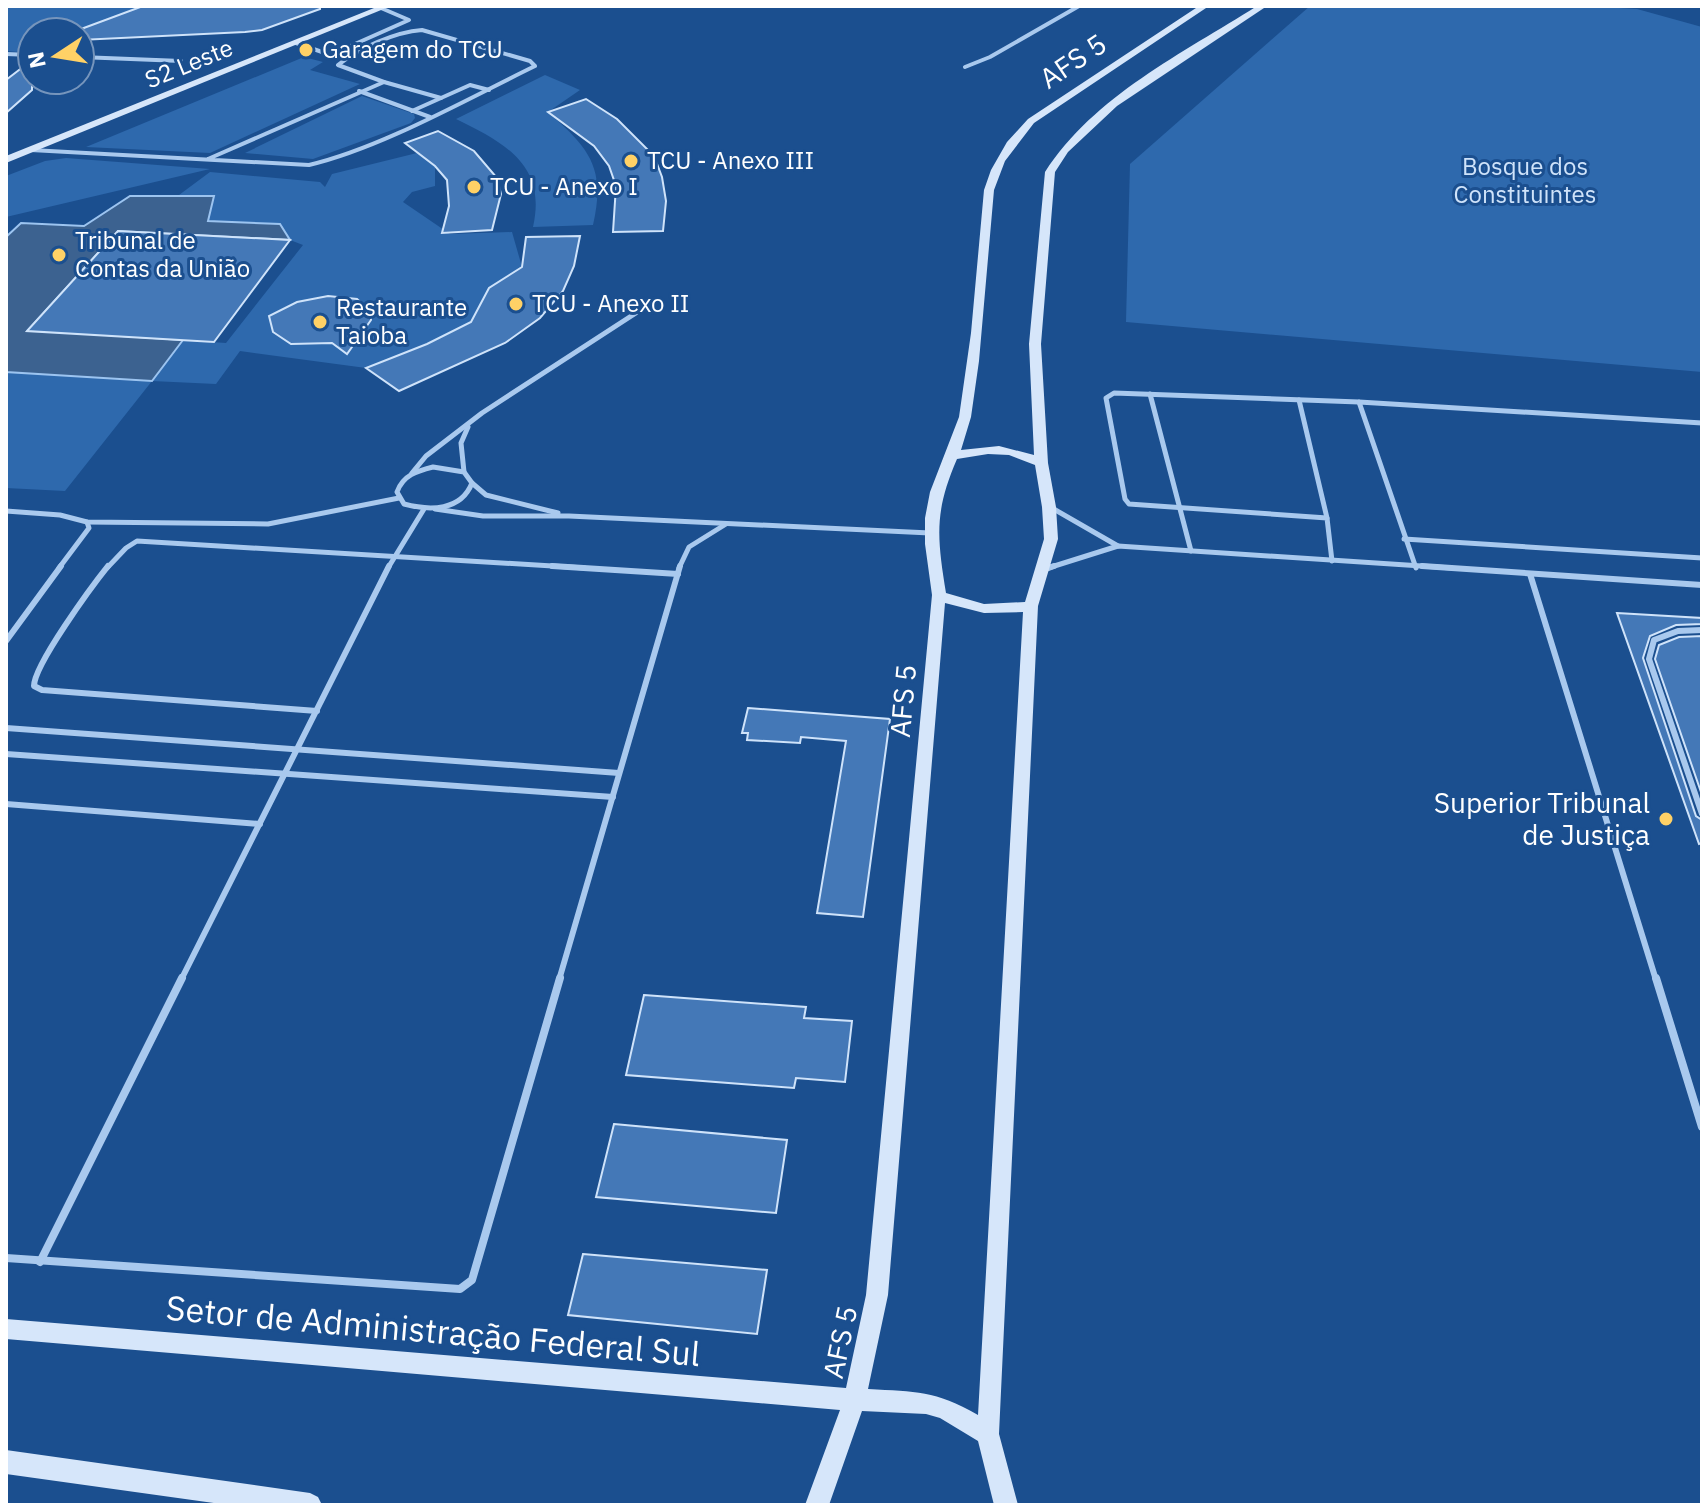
<svg xmlns="http://www.w3.org/2000/svg" width="1708" height="1511" viewBox="0 0 1708 1511" font-family="'IBM Plex Sans',sans-serif">
  <style>
    .green { fill: #2e69ad }
    .water { fill: #3c6290; stroke: #9cc4f0; stroke-width: 2 }
    .building { fill: #4478b7; stroke: #cfe3fa; stroke-width: 2 }
    .lines { fill: none; stroke-linecap: round; stroke-linejoin: round }
    .lane-far3 { stroke: #a9c9ee; stroke-width: 4 }
    .lane-far2 { stroke: #a9c9ee; stroke-width: 5 }
    .lane-far1 { stroke: #a9c9ee; stroke-width: 6 }
    .lane { stroke: #a9c9ee; stroke-width: 8 }
    .secondary { fill: #d6e6fa; fill-rule: evenodd }
    .poi-dot { fill: #ffd166; stroke: #1b4f8f; stroke-width: 3 }
    .labels { text-anchor: middle; stroke-width: 6; stroke-linejoin: round; paint-order: stroke }
    .far-poi-label { font-size: 24px; fill: #fff; stroke: #1b4f8f; text-anchor: start }
    .far-street-label { font-size: 24px; fill: #fff; stroke: #1b4f8f }
    .far-park-label { font-size: 24px; fill: #cfe3fa; stroke: #1b4f8f }
    .street-label { font-size: 28px; fill: #fff; stroke: #1b4f8f }
    .poi-label { font-size: 28px; fill: #fff; stroke: #1b4f8f; text-anchor: end }
    .near-street-label { font-size: 34px; fill: #fff; stroke: #1b4f8f }
  </style>
  <rect width="100%" height="100%" fill="#1b4f8f"/>
  <g class="green">
    <path d="M6,6h137l-67,26h-44v21l-26,-2z"/>
    <path d="M1310,6h273l54,3 65,18v345l-576,-50 4,-158z"/>
    <path d="M304,57l19,5 -13,8 50,14 -150,69 -124,-6z"/>
    <path d="M545,75l35,15 -32,22c42,37 58,56 45,113l-60,2c14,-62 -28,-84 -77,-108z"/>
    <path d="M362,96l52,18 1,4 -4,5 -98,36 -68,-6z"/>
    <path d="M417,153l18,13v20l-23,6 -9,10 47,32 62,-2 10,35 -33,21 -18,34 -44,22 -61,24 -126,-17 -24,33 -64,-3 -87,110 -59,-3v-116l146,9 31,-41 43,3 77,-98 -13,-5 -10,-16 -73,-3 6,-25 -34,-1 31,-23 110,10 5,5 7,-13z"/>
    <path d="M66,158l144,11 -204,48v-41l39,-15z"/>
  </g>
  <path class="water" d="M130,196h84l-6,25 72,3 10,16 -172,-9 -90,99 155,10 -31,41 -146,-9v-135l15,-14 63,3z"/>
  <g class="building">
    <path d="M143,6h177v3l-58,21 -17,2 -165,8v-8h-7z"/>
    <path d="M32,60v30l-26,23v-33z"/>
    <path d="M586,99l31,20 37,37 8,21 4,24 -3,30 -50,1 3,-46 -7,-20 -15,-20 -46,-34z"/>
    <path d="M438,131l36,20 23,27 4,16 -9,36 -50,3 7,-27 -2,-26 -12,-14 -30,-23z"/>
    <path d="M118,231l172,9 -76,102 -187,-11z"/>
    <path d="M580,236l-6,30 -11,25 -23,27 -35,25 -106,48 -33,-23 61,-24 44,-22 18,-34 33,-21 4,-30z"/>
    <path d="M328,296l29,3 14,13v8l-24,34 -15,-11 -41,1 -18,-12 -4,-16 28,-14z"/>
    <path d="M1617,613l85,5v6l-26,1 -26,11 -7,22 53,158 6,4v23l-3,1z"/>
    <path d="M1702,636v159l-47,-136 4,-14 20,-8z"/>
    <path d="M748,708l142,11 -27,198 -46,-4 29,-172 -45,-4 -1,6 -53,-3 1,-7h-6z"/>
    <path d="M644,995l162,12 -2,11 48,3 -7,61 -49,-4 -2,10 -168,-13z"/>
    <path d="M614,1124l173,16 -11,73 -180,-16z"/>
    <path d="M583,1254l184,16 -10,64 -189,-19z"/>
  </g>
  <g class="lines">
    <g class="lane-far3">
      <path d="M296,43l29,10 12,-1 72,-32 -28,-12"/>
      <path d="M6,54l26,1"/>
      <path d="M80,57l101,4"/>
      <path d="M965,67l25,-10 89,-51"/>
      <path d="M384,82l57,16"/>
      <path d="M359,91l71,26"/>
      <path d="M412,111l58,-26 19,5"/>
      <path d="M31,150l278,15c72,-17 158,-66 226,-99l-5,-5 -108,-31c-27,2 -63,18 -84,35l46,17 -176,77"/>
    </g>
    <g class="lane-far2">
      <path d="M1150,394l41,157"/>
      <path d="M1299,400l28,118"/>
      <path d="M433,467l31,5 8,11c-11,28 -42,28 -68,21l-7,-12c6,-17 20,-21 36,-25z"/>
      <path d="M464,472l-3,-29 7,-16"/>
      <path d="M412,473l14,-17 56,-43 160,-104"/>
      <path d="M472,483l14,12 72,18"/>
      <path d="M1052,508l66,38"/>
      <path d="M435,509l48,7h86l361,17"/>
      <path d="M6,511l54,4 27,7 181,2 131,-26"/>
      <path d="M1404,539l298,19"/>
      <path d="M1332,561l-5,-43 -198,-14 -4,-5 -19,-101 8,-5 245,9"/>
      <path d="M59,568l30,-40 -2,-6"/>
      <path d="M107,568l19,-20 11,-7 448,27"/>
      <path d="M388,568l36,-59"/>
      <path d="M679,568l10,-21 37,-23"/>
      <path d="M1048,568l70,-22 334,22"/>
      <path d="M1416,568l-57,-166 343,21"/>
    </g>
    <g class="lane-far1">
      <path d="M108,566c-16,20 -74,99 -74,120l8,4 275,21"/>
      <path d="M552,566l126,8"/>
      <path d="M1422,566l280,19"/>
      <path d="M1043,570l11,-4"/>
      <path d="M1530,574l126,406"/>
      <path d="M1702,630l-24,1 -24,9 -5,19 53,155"/>
      <path d="M6,641l55,-75"/>
      <path d="M6,728l613,45"/>
      <path d="M6,754l607,43"/>
      <path d="M6,804l254,20"/>
      <path d="M181,980l208,-414"/>
      <path d="M559,980l121,-414"/>
    </g>
    <g class="lane">
      <path d="M1656,978l46,149"/>
      <path d="M6,1258l454,31 12,-9 88,-302"/>
      <path d="M40,1262l142,-284"/>
    </g>
    <g class="secondary">
      <path d="M379,6h12l-385,157v-7z"/>
      <path d="M1199,6h10l-175,117 -29,38 -11,29 -15,171 -8,56 -10,33 38,-4 35,9 -5,-111 16,-172c49,-76 138,-119 212,-166h10l-150,100 -49,46 -13,20 -14,172 7,119 8,44 2,32 -20,67 -39,828 19,71h-24l-16,-64 -38,-23 -14,-4 -64,-3 -33,94h-24l35,-95 -834,-71v-20l840,69 20,-93 66,-700 -7,-51v-26l5,-26 29,-75 12,-84 13,-143 7,-20 16,-28 21,-23zM988,454l21,1 26,10 7,42 2,32 -19,63 -41,2 -38,-11c-9,-56 -12,-81 11,-134zM945,603l39,10 39,-1 -45,803c-44,-25 -61,-23 -110,-26l20,-94z"/>
      <path d="M6,1450l304,43 8,4 4,8h-94l-222,-31z"/>
    </g>
  </g>
  <g class="poi-dot">
    <circle cx="306" cy="50" r="8"/>
    <circle cx="631" cy="161" r="8"/>
    <circle cx="474" cy="187" r="8"/>
    <circle cx="59" cy="255" r="8"/>
    <circle cx="516" cy="304" r="8"/>
    <circle cx="320" cy="322" r="8"/>
    <circle cx="1666" cy="819" r="8"/>
  </g>
  <g class="labels">
    <g class="far-poi-label">
      <text x="322" y="58">Garagem do TCU</text>
      <text x="647" y="169">TCU - Anexo III</text>
      <text x="490" y="195">TCU - Anexo I</text>
      <text x="75" y="249">Tribunal de<tspan x="75" dy="28">Contas da União</tspan></text>
      <text x="532" y="312">TCU - Anexo II</text>
      <text x="336" y="316">Restaurante<tspan x="336" dy="28">Taioba</tspan></text>
    </g>
    <g class="far-street-label">
      <text transform="translate(189 64) rotate(-22)" y="8">S2 Leste</text>
    </g>
    <g class="far-park-label">
      <text x="1525" y="175">Bosque dos<tspan x="1525" dy="28">Constituintes</tspan></text>
    </g>
    <g class="street-label">
      <text transform="translate(1073 61) rotate(-34)" y="10">AFS 5</text>
      <text transform="translate(903 701) rotate(-85)" y="10">AFS 5</text>
      <text transform="translate(840 1342) rotate(-78)" y="10">AFS 5</text>
    </g>
    <g class="poi-label">
      <text x="1650" y="813">Superior Tribunal<tspan x="1650" dy="32">de Justiça</tspan></text>
    </g>
    <g class="near-street-label">
      <text transform="translate(433 1331) rotate(5)" y="12">Setor de Administração Federal Sul</text>
    </g>
  </g>
  <rect width="1708" height="1511" fill="none" stroke="#ffffff" stroke-width="16"/>
  <g transform="translate(56 56) rotate(258)"><circle r="38" fill="#1b4f8f" stroke="#7695bc" stroke-width="2"/>
  <path d="M0-6L14 30L0 20L-14 30Z" fill="#ffd166"/>
  <text y="-12" font-size="22" font-weight="bold" text-anchor="middle" fill="#ffffff">N</text>
  </g>
</svg>
